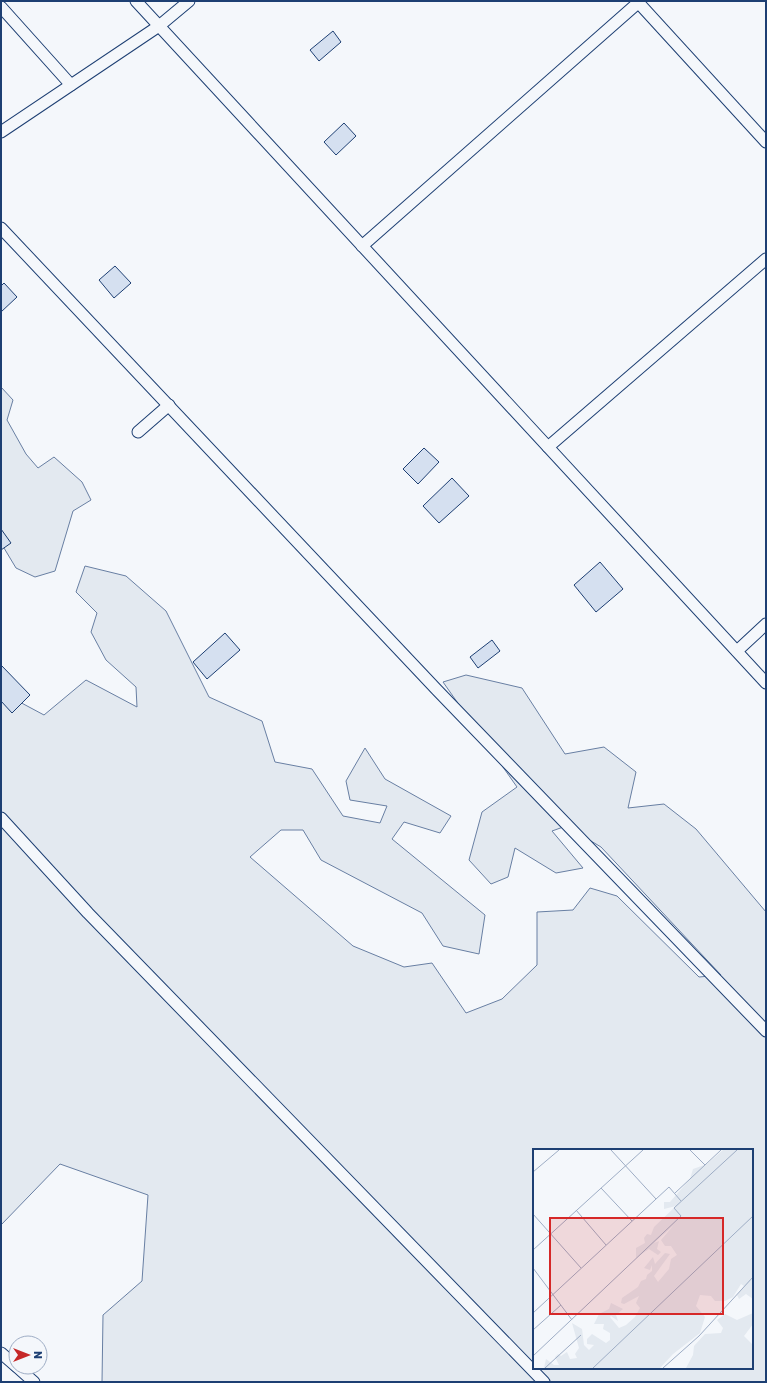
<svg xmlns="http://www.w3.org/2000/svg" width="767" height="1383" viewBox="0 0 767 1383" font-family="Rubik,sans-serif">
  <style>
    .green { fill: #e3e9f0; stroke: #687fa3; fill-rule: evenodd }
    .building { fill: #d5e0f0; stroke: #1d3f73 }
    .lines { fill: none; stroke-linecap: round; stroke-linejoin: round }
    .service-casing { stroke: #1d3f73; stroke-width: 13 }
    .service { stroke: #f4f7fb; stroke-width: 11 }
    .inset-road { fill: none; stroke: #9eadc5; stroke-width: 1 }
    .view { fill: #d62828; fill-opacity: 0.15; stroke: #d62828; stroke-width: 2 }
    .inset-edge { fill: none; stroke: #1d3f73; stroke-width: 2 }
  </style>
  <rect width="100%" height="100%" fill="#f4f7fb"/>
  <g class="green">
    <path d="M1,387l12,13 -6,20 19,34 12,14 16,-11 28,25 9,18 -18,11 -18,60 -20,6 -19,-9 -15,-25z"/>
    <path d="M85,566l41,10 40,35 43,86 53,24 13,41 37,7 31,47 37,7 7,-17 -37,-6 -4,-19 19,-33 20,31 66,37 -11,17 -36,-11 -12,17 93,76 -6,39 -36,-8 -21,-33 -101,-53 -18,-30h-22l-31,27 103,89 51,21 28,-4 34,50 36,-14 35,-34v-53l36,-2 17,-22 27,8 82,81 22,-2 -120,-128 -35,-21 -14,5 31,37 -27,5 -41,-25 -7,29 -17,7 -22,-24 13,-48 35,-25 -74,-105 23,-7 56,13 43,66 39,-7 32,25 -8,36 36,-4 32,25 70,83v470h-664l1,-67 39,-34 6,-86 -88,-31 -59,61v-533l43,23 42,-35 51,27 -1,-20 -30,-27 -15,-28 6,-19 -21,-21zM534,1150h218v218h-218z"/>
  </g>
  <g class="building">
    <path d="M333,31l8,11 -22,19 -9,-11z"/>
    <path d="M344,123l12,13 -20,19 -12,-13z"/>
    <path d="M115,266l16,17 -17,15 -15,-18z"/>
    <path d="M4,283l13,14 -16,15v-26z"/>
    <path d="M424,448l15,14 -21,22 -15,-15z"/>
    <path d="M452,478l17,18 -30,27 -16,-17z"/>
    <path d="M1,529l10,14 -10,7z"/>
    <path d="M600,562l23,27 -27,23 -22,-27z"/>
    <path d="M225,633l15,17 -33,29 -14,-17z"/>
    <path d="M492,640l8,11 -22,17 -8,-11z"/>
    <path d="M1,665l29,30 -18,18 -11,-12z"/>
  </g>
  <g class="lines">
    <defs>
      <g id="service">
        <path d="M136,1l630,682"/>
        <path d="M637,1l129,141"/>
        <path d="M1,7l70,78"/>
        <path d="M1,132l158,-106 30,-25"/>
        <path d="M1,228l436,462 329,341"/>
        <path d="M362,246l278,-245"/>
        <path d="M138,432l31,-27"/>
        <path d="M548,447l218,-188"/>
        <path d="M737,651l29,-27"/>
        <path d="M1,818l87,95 456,469"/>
        <path d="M1,1353l15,13"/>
        <path d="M17,1367l17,15"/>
      </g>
    </defs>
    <use href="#service" class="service-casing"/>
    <use href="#service" class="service"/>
  </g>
  <g transform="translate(533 1149)">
    <rect width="220" height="220" fill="#f4f7fb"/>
    <path d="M190,1h30v149l-7,-5 -7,5 -2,-4 7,-9 -3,-2 -8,13 -8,4h-10l-4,-5 -11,-1 -4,11 9,11 -5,16 -27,21 -13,14h-116l2,-9 8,6h5l-4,-8 3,-3 3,2 6,-4 3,7 7,-1 -2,-4 4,-6 -7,-25 10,6 2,16 5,5 5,-5 -7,-1v-5l5,-5 14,9 4,-3v-7l-7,-4 1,-5h-10l5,-10 10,-5 2,-6 12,6 -7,6 2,6 -7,-5 -1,1 9,11 7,-3 9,-8 5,-9 -4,-5 3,-7 -15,8 -3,-1 1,-5 16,-11 3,-6 5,-2 1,-4 5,-4v-6l-2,5 -6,-2 9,-11 2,7 10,-11 5,1 -16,22 4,6 11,-13 2,-10 6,-4 -6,-9h-6l-4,-6 12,-14 -19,17 5,-2 -2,8 4,3 -3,3 -9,-6 -13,9v-10l9,-5 -1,-5 3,-4 4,1 3,-8 22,-21 -12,3v-7h6l20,-23 3,-10 14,-5zM220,164v11l-9,12 9,9v23h-67l7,-13 1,-9 11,-12 16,-1 2,-5 -6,-8 8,-6 12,6z" fill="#e3e9f0"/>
    <path class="inset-road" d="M78,1l45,49M157,1l15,15M0,23l26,-22M68,39l31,33M142,44l46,-43M43,61l30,35M0,65l48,54M0,101l110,-100M0,119l39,52M0,164l136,-126 12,14M0,181l28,-25M0,207l148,-140 -7,-8 63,-58M12,219l36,-33M60,219l160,-152M130,219l36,-32 54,-59"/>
    <path class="view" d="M17,69h173v96h-173z"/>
    <rect width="220" height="220" class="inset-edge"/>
  </g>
  <rect width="767" height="1383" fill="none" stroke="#1d3f73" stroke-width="4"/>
  <g transform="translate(28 1355) rotate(90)"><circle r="19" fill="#f4f7fb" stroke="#9eadc5"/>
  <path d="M0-3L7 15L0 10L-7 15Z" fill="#c62828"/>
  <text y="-6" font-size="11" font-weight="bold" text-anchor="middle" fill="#1d3f73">N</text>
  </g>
</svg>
